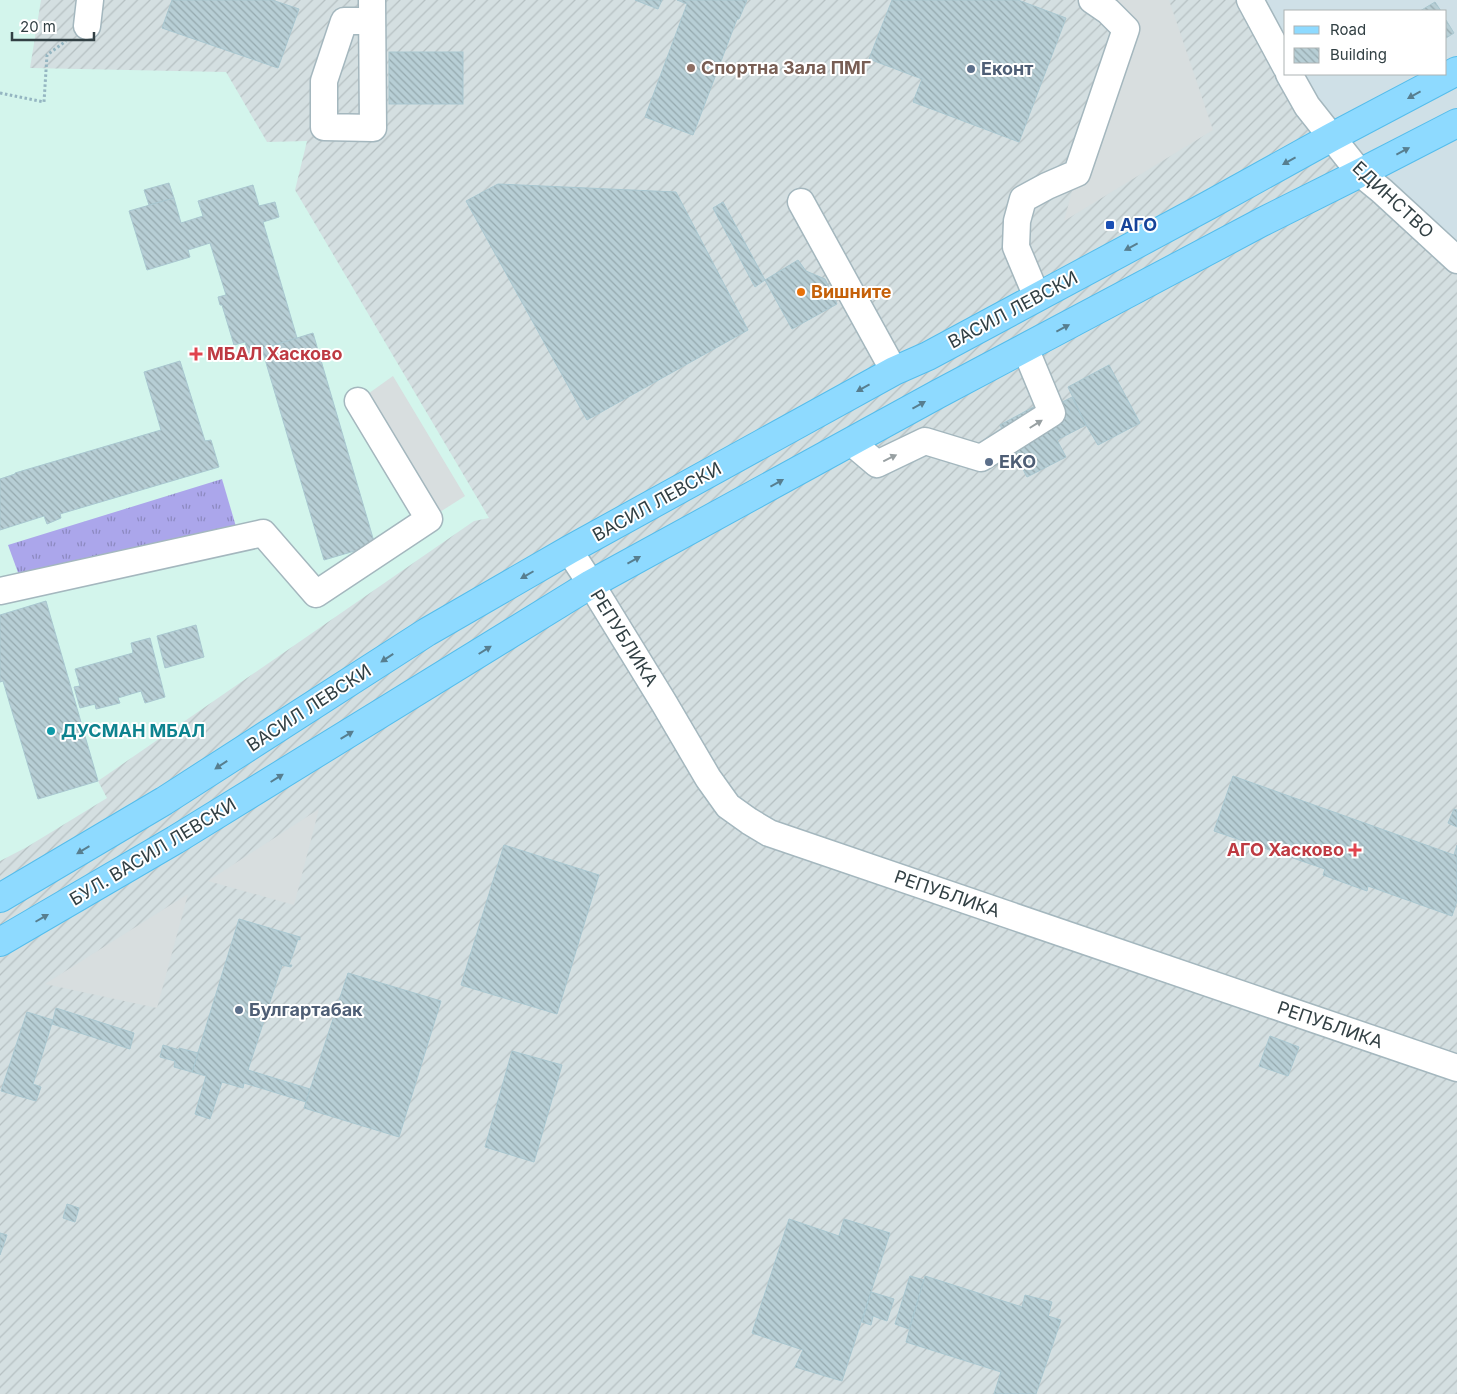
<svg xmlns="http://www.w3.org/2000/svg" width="1457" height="1394" viewBox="0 0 1457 1394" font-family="Inter,sans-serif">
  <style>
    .residential { fill: #cfe0e7 }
    .industrial { fill: url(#industrial-furrows) }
    .medical { fill: #d3f5ec }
    .grass { fill: url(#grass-tufts) }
    .parking { fill: #d8dedf }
    .building { fill: url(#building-back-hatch); stroke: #a9c7d0 }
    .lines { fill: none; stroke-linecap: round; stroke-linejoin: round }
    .minor-casing { stroke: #a4b7be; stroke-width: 29 }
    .major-casing { stroke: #55bdec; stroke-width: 30 }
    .path { stroke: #94b5c1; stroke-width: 3; stroke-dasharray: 2.5 2.5; stroke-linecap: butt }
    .minor { stroke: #fff; stroke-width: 26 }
    .major { stroke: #8edaff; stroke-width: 28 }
    .oneway { fill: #577e8f }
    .oneway2 { fill: #98a0a2 }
    .education-dot { fill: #8d6e63; stroke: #fff; stroke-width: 2 }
    .service-dot { fill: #5c6f8a; stroke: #fff; stroke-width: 2 }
    .transit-dot { fill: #1a4fb4; stroke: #fff; stroke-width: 2 }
    .food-dot { fill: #e8710a; stroke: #fff; stroke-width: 2 }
    .health-dot { fill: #e0444e; stroke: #fff; stroke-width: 2 }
    .culture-dot { fill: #0f9aa8; stroke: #fff; stroke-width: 2 }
    .labels { text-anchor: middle; stroke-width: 4; stroke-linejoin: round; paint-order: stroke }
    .education-label { font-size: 18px; font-weight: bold; fill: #785e54; stroke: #fff; text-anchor: start }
    .service-label { font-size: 18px; font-weight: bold; fill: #4e5e75; stroke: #fff; text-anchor: start }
    .street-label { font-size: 18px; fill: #324044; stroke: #fff }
    .transit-label { font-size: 18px; font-weight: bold; fill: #164399; stroke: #fff; text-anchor: start }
    .food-label { font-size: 18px; font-weight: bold; fill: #c56008; stroke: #fff; text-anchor: start }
    .health-label { font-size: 18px; font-weight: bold; fill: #be3a42; stroke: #fff; text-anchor: start }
    .culture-label { font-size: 18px; font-weight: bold; fill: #0d838f; stroke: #fff; text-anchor: start }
  </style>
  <defs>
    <pattern id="industrial-furrows" width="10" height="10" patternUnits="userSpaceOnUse" patternTransform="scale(1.25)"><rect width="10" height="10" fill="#d4dfe1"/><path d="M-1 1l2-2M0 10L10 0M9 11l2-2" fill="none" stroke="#b6c0c2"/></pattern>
    <pattern id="grass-tufts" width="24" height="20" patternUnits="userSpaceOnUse" patternTransform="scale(1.25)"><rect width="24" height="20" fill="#aba6eb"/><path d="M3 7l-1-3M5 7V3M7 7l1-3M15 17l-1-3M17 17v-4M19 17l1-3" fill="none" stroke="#8c89c0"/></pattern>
    <pattern id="building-back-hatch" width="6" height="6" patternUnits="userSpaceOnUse" patternTransform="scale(1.25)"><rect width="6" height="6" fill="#b7ced5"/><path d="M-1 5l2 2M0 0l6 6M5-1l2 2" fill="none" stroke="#95a9ae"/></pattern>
  </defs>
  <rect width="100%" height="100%" fill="#e1edf2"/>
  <path class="residential" d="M1250,0h207v274l-75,-83 -82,-117h146v-63h-160v42z"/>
  <path class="industrial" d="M0,0h1250l132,191 75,83v1120h-1457z"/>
  <path class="medical" d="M0,0h41l-11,68 196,4 41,70 40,-1 -12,49 194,328 -15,3 -376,260 9,17 -80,49 -27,14z"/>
  <path class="grass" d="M222,479l15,51 -217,48 -12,-33z"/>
  <g class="parking">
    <path d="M1100,0h69l44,130 -149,91 13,-48 49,-143z"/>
    <path d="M393,376l72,120 -36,23 -71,-118z"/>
    <path d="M319,809l-25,96 -86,-24z"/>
    <path d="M188,894l-31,114 -112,-24z"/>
  </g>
  <g class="building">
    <path d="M172,0h100l27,9 -21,59 -116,-40z"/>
    <path d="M635,0h27l-4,9z"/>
    <path d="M677,0h70l-8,19h-2l-44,116 -48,-18 42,-113z"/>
    <path d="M892,0h126l48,18 -47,124 -106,-40 9,-23 -53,-20z"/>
    <path d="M1435,2l6,9h-21z"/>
    <path d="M1446,20l8,13 -8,5z"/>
    <rect x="389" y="52" width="74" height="52"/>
    <path d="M169,183l5,15 -25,7 -5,-15z"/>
    <path d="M498,184l178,8 72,138 -161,90 -121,-219z"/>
    <path d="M253,185l6,21 16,-4 4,15 -16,5 34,116 -49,15 -3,-11 -11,3 -12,-40h-2l-2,-8 8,-2 -16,-52 -22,7 2,7 -43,13 -18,-59 45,-13 7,25 22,-7 -5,-15z"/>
    <path d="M723,202l42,78 -10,7 -42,-79z"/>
    <path d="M798,260l8,11 19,8 12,25 -45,25 -27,-49z"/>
    <path d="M313,333l62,212 -51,15 -62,-211z"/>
    <path d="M180,361l25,80 6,-1 8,27 -159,47 1,4 -14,6 -3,-8 -44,14v-51l15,-5v-1l146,-43 -17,-58z"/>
    <path d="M1109,365l31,58 -42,22 -12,-20 -18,-38z"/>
    <path d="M1072,397l14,28 -29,15 9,17 -39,20 -27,-52 37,-20 4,8z"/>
    <path d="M46,601l52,180 -60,18 -35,-118 -3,1v-67z"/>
    <path d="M196,625l8,32 -39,11 -8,-32z"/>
    <path d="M150,638l15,59 -20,6 -4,-12 -23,7 2,5 -24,6 -1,-5 -15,4 -6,-21 6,-1 -5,-17 58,-16 -2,-10z"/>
    <path d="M1233,776l221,79 3,-10v56l-5,15 -84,-30 -1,5 -44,-16 2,-6 -111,-38z"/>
    <path d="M1454,809l3,1v17l-9,-4z"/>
    <path d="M504,845l95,30 -42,139 -96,-29z"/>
    <path d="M239,919l61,18v3l-2,-1 -9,26h3l-1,2 -9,-2 -34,105 62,19 -4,13 -62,-19 -1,5 -21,-6 -12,37 -15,-5 11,-38 -14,-4z"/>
    <path d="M348,973l93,28 -42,136 -95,-29z"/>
    <path d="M56,1008l78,25 -4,16 -78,-25z"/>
    <path d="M27,1012l26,8 -20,64 8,3 -5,14 -35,-10z"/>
    <path d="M1270,1036l29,11 -11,29 -29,-10z"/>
    <path d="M163,1045l16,5v-2l19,5 -6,19 -18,-5 1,-6 -15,-4z"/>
    <path d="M512,1051l50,14 -28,97 -49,-15z"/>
    <path d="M67,1204l12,4 -4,14 -12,-4z"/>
    <path d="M789,1219l50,17 5,-17 46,14 -48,148 -47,-14 8,-17 -51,-17z"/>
    <path d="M0,1233l7,2 -7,20z"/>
    <path d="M910,1276l14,4 -15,49 -14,-5z"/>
    <path d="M925,1276l97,31 3,-12 27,7 -4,14 13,4 -25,74h-42l7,-22 -95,-30z"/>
    <path d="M871,1292l23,7 -7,22 -14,-5 -2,9 -9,-3z"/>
  </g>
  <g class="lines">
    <defs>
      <g id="minor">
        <path d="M372,0l1,128 -49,-1v-46l20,-60h28"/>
        <path d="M1250,0l36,67"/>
        <path d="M87,26l3,-26"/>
        <path d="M1289,74l18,32 53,67 22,18 75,69"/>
        <path d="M801,202l93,169"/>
        <path d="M1037,297l-21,-50 1,-26 6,-22 24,-13 30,-13 49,-144 -18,-18 -16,-11"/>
        <path d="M851,442l26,22 48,-23 56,17 71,-45 -27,-65"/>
        <path d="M569,550l22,34 73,119 44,75 20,28 21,15 20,12 688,235"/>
        <path d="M0,591l263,-58 53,61 113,-75 -71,-118"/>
      </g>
      <g id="major">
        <path d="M0,898l164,-97 263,-169 142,-82 325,-179 34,-15 281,-151 123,-68 125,-66"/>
        <path d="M0,942l175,-102 416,-256 347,-190 324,-172 98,-49 97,-50"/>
      </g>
    </defs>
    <use href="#minor" class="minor-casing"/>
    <use href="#major" class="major-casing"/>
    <path class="path" d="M0,93l44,9 3,-47 19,-14"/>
    <use href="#minor" class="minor"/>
    <use href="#major" class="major"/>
  </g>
  <defs><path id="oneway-solid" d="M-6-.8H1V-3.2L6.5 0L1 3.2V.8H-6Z" transform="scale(1.25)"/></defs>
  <g class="oneway">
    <use href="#oneway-solid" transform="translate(1414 95) rotate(151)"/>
    <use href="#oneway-solid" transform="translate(1403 151) rotate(-28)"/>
    <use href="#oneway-solid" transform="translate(1289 161) rotate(151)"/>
    <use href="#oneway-solid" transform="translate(1131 247) rotate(152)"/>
    <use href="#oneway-solid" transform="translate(1063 328) rotate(-28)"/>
    <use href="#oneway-solid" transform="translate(863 388) rotate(151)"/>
    <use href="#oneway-solid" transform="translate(919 405) rotate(-29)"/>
    <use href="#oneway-solid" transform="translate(777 483) rotate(-29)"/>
    <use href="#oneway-solid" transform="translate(634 560) rotate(-29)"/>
    <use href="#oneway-solid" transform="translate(527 575) rotate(150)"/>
    <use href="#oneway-solid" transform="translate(485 650) rotate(-32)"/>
    <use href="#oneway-solid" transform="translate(387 658) rotate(147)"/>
    <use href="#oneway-solid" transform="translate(347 735) rotate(-31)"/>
    <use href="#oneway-solid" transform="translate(221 765) rotate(147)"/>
    <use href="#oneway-solid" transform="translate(277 778) rotate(-32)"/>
    <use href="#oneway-solid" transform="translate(83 850) rotate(149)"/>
    <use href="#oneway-solid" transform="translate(42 918) rotate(-30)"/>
  </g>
  <g class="oneway2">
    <use href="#oneway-solid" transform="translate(1036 424) rotate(-32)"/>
    <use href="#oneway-solid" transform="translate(890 458) rotate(-26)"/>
  </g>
  <circle class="education-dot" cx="691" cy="68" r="5"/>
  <g class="service-dot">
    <circle cx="971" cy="69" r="5"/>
    <circle cx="989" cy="462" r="5"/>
    <circle cx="239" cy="1010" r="5"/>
  </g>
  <rect class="transit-dot" x="1105" y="220" width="10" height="10" rx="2.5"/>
  <circle class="food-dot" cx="801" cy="292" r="5"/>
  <g class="health-dot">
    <path d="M193.5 346.5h5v5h5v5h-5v5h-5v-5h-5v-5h5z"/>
    <path d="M1352.5 842.5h5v5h5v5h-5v5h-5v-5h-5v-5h5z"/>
  </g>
  <circle class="culture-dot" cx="51" cy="731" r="5"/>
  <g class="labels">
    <g class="education-label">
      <text x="701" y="74">Спортна Зала ПМГ</text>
    </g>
    <g class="service-label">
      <text x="981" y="75">Еконт</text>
      <text x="999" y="468">EKO</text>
      <text x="249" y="1016">Булгартабак</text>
    </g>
    <g class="street-label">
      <text transform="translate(1393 200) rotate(43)" y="6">ЕДИНСТВО</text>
      <text transform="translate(1013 310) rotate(-28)" y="6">ВАСИЛ ЛЕВСКИ</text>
      <text transform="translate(657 502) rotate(-29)" y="6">ВАСИЛ ЛЕВСКИ</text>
      <text transform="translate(624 638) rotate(58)" y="6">РЕПУБЛИКА</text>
      <text transform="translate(309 708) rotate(-33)" y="6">ВАСИЛ ЛЕВСКИ</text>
      <text transform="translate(153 852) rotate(-31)" y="6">БУЛ. ВАСИЛ ЛЕВСКИ</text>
      <text transform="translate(947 894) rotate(19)" y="6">РЕПУБЛИКА</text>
      <text transform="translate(1330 1025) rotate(19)" y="6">РЕПУБЛИКА</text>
    </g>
    <g class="transit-label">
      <text x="1120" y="231">АГО</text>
    </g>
    <g class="food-label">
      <text x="811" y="298">Вишните</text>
    </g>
    <g class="health-label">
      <text x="207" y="360">МБАЛ Хасково</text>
      <text x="1344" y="856" text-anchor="end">АГО Хасково</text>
    </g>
    <g class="culture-label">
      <text x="61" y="737">ДУСМАН МБАЛ</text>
    </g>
  </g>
  <rect x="1284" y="10" width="162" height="65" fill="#ffffff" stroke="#adb3b4"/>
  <rect x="1294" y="26" width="25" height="8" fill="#8edaff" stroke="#adb3b4"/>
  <text x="1330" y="35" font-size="15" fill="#324044">Road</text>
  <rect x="1294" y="48" width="25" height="15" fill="url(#building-back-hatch)" stroke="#adb3b4"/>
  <text x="1330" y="60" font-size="15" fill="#324044">Building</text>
  <path d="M12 32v8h82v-8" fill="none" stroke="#324044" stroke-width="2.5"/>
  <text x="20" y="32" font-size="15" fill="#324044" stroke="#ffffff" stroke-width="4" paint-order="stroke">20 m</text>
</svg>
